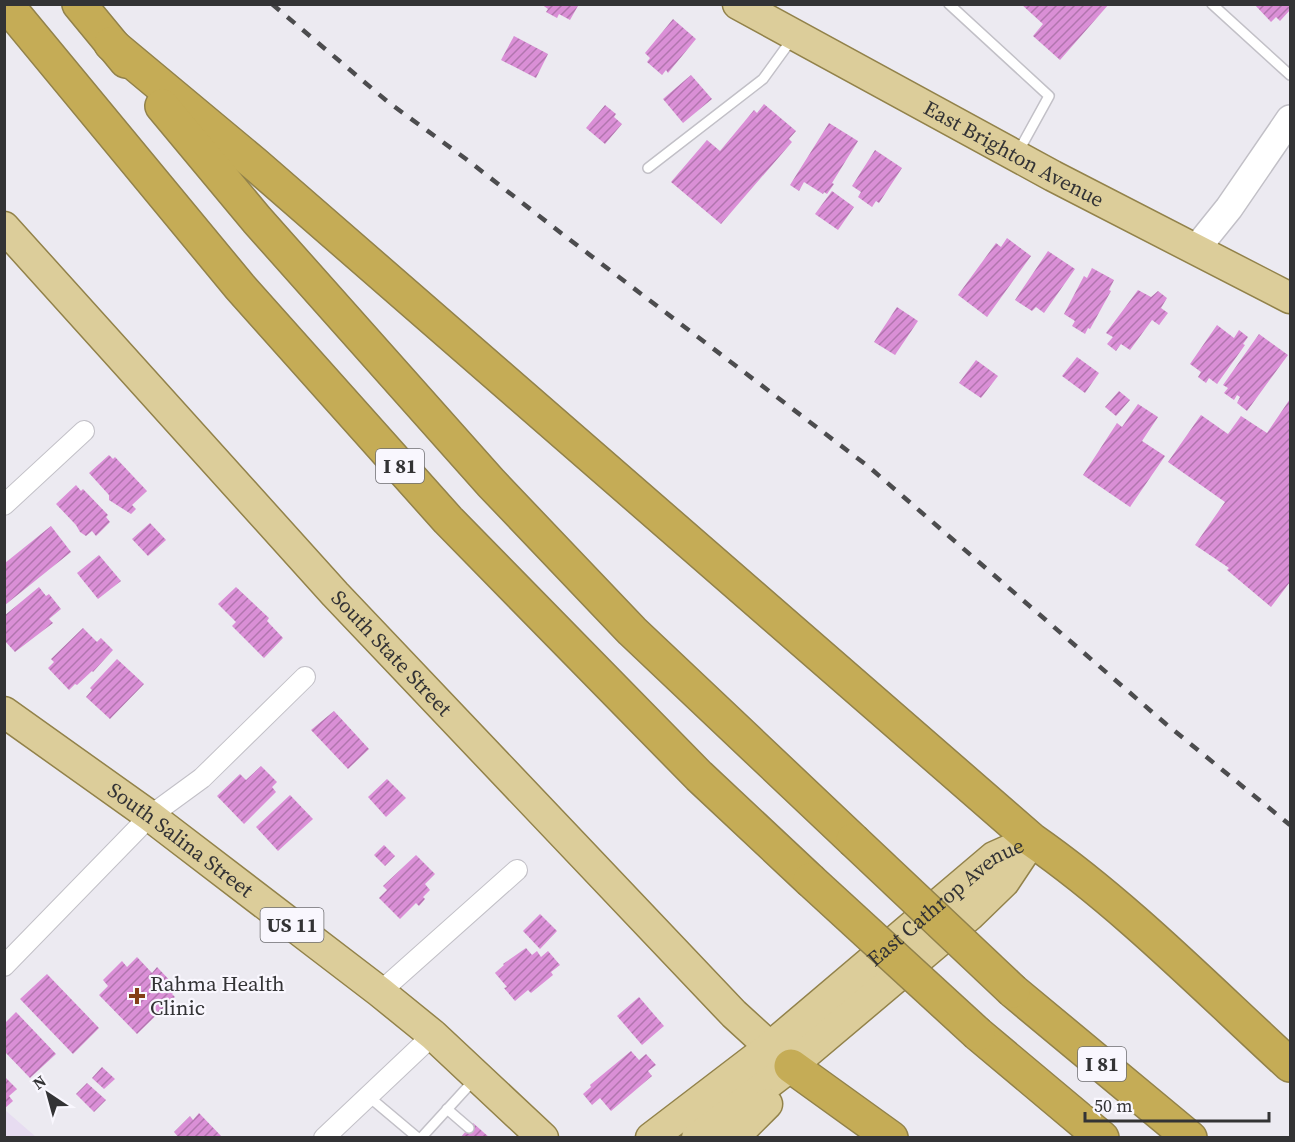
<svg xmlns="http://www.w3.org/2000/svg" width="1295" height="1142" viewBox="0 0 1295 1142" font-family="'Source Serif 4',serif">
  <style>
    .education { fill: #e7dcf1 }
    .building { fill: url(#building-hatch) }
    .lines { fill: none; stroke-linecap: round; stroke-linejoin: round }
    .lane-casing { stroke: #c2c0c7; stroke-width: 12 }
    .street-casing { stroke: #c2c0c7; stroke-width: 22 }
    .secondary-casing { stroke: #c2c0c7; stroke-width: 30 }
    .primary-casing { stroke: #92824a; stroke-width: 33 }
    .highway-casing { stroke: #92824a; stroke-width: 36 }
    .lane { stroke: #fff; stroke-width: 9 }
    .street { stroke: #fff; stroke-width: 20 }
    .secondary { stroke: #fff; stroke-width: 27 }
    .primary { stroke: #dccd9a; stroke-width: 30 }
    .highway { stroke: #c5ac56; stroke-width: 33 }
    .rail { stroke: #4c4c4e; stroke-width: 4.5; stroke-dasharray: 10 10; stroke-linecap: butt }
    .highway-bridge-casing { stroke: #92824a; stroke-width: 36; stroke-linecap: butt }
    .highway-bridge { stroke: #c5ac56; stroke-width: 33 }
    .poi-dot { fill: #843f17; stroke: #f9f7fe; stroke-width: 2 }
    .labels { text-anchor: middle; stroke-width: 4.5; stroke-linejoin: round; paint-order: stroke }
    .shield { fill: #f9f7fe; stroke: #6e6e71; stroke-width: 1.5 }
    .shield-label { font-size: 20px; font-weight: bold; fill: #333335 }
    .street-label { font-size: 21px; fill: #333335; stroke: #f9f7fe }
    .poi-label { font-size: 21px; fill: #333335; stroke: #f9f7fe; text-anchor: start }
  </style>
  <defs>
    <pattern id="building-hatch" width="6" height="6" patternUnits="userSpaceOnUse" patternTransform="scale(1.5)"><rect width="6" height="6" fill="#da8fd6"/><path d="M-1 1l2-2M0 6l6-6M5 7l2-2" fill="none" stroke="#b175ae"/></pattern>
  </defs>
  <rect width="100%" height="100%" fill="#eceaf1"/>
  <path class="education" d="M4,1110h1l31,27h-31z"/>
  <g class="building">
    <path d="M541,4h38l-9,16 -11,-6 -2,4 -11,-6 2,-3z"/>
    <path d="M1021,4h88l-49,56 -27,-24 10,-12z"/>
    <path d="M1254,4h34l2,6 -10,11 -4,-4 -5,5z"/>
    <path d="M673,19l23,20 -28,34 -2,-3 -4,5 -15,-13 3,-4 -5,-5z"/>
    <path d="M514,36l34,18 -12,24 -35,-18z"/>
    <path d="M691,75l21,24 -29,24 -20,-24z"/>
    <path d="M764,104l32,27 -7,8 3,3 -71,82 -50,-42 36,-42 13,11 34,-41 3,3z"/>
    <path d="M605,105l11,9 -2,3 8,7 -17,20 -19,-16z"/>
    <path d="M829,123l29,18 -26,42 2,1 -7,10 -3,-2 -1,2 -19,-12 -5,9 -9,-6z"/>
    <path d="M875,150l27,18 -23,35 -3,-2 -4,6 -14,-10 3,-5 -9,-6z"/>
    <path d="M832,191l22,16 -16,23 -23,-16z"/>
    <path d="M1007,238l24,18 -44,61 -29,-22 38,-52 5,4z"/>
    <path d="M1048,251l27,18 -31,44 -8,-6 -4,4 -17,-11z"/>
    <path d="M1092,268l22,12 -5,10 2,1 -21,38 -2,-1 -3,6 -13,-8 3,-5 -11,-7 20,-38 3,2z"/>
    <path d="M1138,290l13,7 7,-6 9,7 -6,10 7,5 -9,12 -7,-5 -22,30 -9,-6 -5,7 -9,-7 6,-7 -7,-4z"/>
    <path d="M897,307l21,14 -23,34 -21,-13z"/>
    <path d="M1217,325l17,13 5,-8 9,7 -5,7 2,1 -28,39 -8,-6 -3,5 -8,-6 3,-5 -11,-8z"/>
    <path d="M1259,334l29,21 -41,56 -10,-8 3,-6 -3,-2 -3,5 -10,-7 4,-5 -5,-3z"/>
    <path d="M1077,357l22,16 -14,20 -23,-17z"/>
    <path d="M976,360l22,16 -17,22 -22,-15z"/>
    <path d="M1119,391l11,9 -14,16 -11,-9z"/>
    <path d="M1290,399v183l-19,25 -44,-37 2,-2 -34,-23 30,-43 -57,-40 33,-47 27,19 13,-18 26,17z"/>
    <path d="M1138,404l20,13 -16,24 23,15 -35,51 -47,-32 34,-52 5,4z"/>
    <path d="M109,455l4,4 2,-2 32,34 -15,14 4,4 -5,5 -22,-14v-5l-20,-22z"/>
    <path d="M76,485l5,6 2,-2 25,26 -2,2 4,5 -14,14 -4,-5 -6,5 -6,-4 -4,-7 -20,-21z"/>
    <path d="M150,523l16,17 -18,16 -16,-17z"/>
    <path d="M51,526l20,26 -66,53v-42z"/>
    <path d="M99,555l22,26 -23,18 -21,-26z"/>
    <path d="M39,587l7,9 3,-2 12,15 -12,10 4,4 -38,29 -11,-12v-24z"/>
    <path d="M236,587l33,31 -2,3 16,17 -19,20 -32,-32 4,-4 -18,-18z"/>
    <path d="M83,628l14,14 4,-4 12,12 -20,22 -1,-1 -15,14 -2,-1 -6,6 -21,-22 6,-6 -3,-3z"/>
    <path d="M117,659l27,25 -34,35 -24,-22 6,-7 -2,-2z"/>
    <path d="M334,711l35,38 -21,20 -37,-39z"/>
    <path d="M261,766l16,16 -5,5 4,5 -32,32 -27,-28 23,-22 6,6z"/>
    <path d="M387,779l19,19 -20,19 -18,-20z"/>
    <path d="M290,795l23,24 -35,32 -22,-24z"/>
    <path d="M384,845l11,11 -10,10 -11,-11z"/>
    <path d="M416,855l19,19 -10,10 5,6 -7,7 2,2 -6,7 -3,-3 -16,16 -21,-21 8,-8 -4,-4z"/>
    <path d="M540,914l17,17 -17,18 -17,-18z"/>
    <path d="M526,948l6,7 5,-4 4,6 7,-6 12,14 -9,7 2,3 -22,18 -3,-3 -13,11 -11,-13 3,-1 -12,-14 9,-8 -1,-1z"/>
    <path d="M137,957l15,16 5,-6 21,22 -6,5 3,3 -38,37 -38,-39 9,-9 -5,-6 19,-19 5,6z"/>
    <path d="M47,974l52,54 -26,26 -53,-55z"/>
    <path d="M639,997l25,29 -22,19 -25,-29z"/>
    <path d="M16,1012l40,42 -26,24 -26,-27v-27z"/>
    <path d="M631,1051l8,9 7,-6 10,11 -8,6 4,5 -41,35 -11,-13 -8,7 -9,-11 8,-7 -1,-2z"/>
    <path d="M102,1067l13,12 -11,10 -12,-11z"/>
    <path d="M4,1076l13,13 -8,7 4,5 -9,8z"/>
    <path d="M87,1083l19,17 -12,12 -18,-18z"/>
    <path d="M199,1113l24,25h-44l-5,-6 16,-16 3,4z"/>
    <path d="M473,1123l17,15h-30z"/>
  </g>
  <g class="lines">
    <defs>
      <g id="lane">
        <path d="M949,4l100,92 -32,58"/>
        <path d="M1212,4l78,71"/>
        <path d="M648,168l115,-89 29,-40"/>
        <path d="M368,1096l50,42"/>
        <path d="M447,1109l22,19"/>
        <path d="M421,1138l53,-58"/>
      </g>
      <g id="street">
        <path d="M4,505l80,-74"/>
        <path d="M4,966l146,-150 52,-38 103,-101"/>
        <path d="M380,992l137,-122"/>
        <path d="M324,1138l109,-103"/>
      </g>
      <path id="secondary" d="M1196,249l33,-41 61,-89"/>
      <g id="primary">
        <path id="s1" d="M738,4l315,172 237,122"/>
        <path id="s2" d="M4,227l331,367 399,420 57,52"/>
        <path id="s3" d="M4,712l146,104 230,176 53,43 110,103"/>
        <path id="s4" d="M651,1138l119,-91 224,-190 38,-17"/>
        <path d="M697,1138l94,-72 179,-151 34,-33 28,-42"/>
        <path d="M733,1138l34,-34"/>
      </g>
      <g id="highway">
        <path d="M6,4l234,283 208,233 251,256 111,104"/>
        <path d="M79,4l47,57"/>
        <path d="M111,44l144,120 777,676c93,65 175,149 258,225"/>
        <path d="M162,106l95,114 234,263 141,148 221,209"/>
        <path d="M1013,991l177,147"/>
        <path d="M978,1034l124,104"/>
        <path d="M791,1066l100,72"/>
      </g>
    </defs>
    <use href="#lane" class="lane-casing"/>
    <use href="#street" class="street-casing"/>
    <use href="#secondary" class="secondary-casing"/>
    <use href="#primary" class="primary-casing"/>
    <use href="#highway" class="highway-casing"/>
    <use href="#lane" class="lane"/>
    <use href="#street" class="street"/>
    <use href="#secondary" class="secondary"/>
    <use href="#primary" class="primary"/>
    <use href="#highway" class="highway"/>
    <path class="rail" d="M272,4l116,98 78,57 95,74 308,234 297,257 124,101"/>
    <defs>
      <g id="highway-bridge">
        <path d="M853,840l160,151"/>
        <path d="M810,880l168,154"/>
      </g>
    </defs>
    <use href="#highway-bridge" class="highway-bridge-casing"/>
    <use href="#highway-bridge" class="highway-bridge"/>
  </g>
  <path class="poi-dot" d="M134 987h6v6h6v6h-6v6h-6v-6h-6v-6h6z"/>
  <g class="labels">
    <g class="shield">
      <rect x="376" y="449" width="48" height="34" rx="4.5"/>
      <rect x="260.5" y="908" width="63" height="34" rx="4.5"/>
      <rect x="1078" y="1047" width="48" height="34" rx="4.5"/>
    </g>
    <g class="shield-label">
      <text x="400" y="473">I 81</text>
      <text x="292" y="932">US 11</text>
      <text x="1102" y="1071">I 81</text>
    </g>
    <g class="street-label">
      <text dy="7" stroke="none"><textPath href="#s1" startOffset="314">East Brighton Avenue</textPath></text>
      <text dy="7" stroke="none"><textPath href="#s2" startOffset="576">South State Street</textPath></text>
      <text dy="7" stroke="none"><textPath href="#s3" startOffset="218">South Salina Street</textPath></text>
      <text dy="7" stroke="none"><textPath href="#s4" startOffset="378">East Cathrop Avenue</textPath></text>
    </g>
    <g class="poi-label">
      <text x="150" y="991">Rahma Health<tspan x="150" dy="24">Clinic</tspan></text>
    </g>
  </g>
  <rect width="1295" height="1142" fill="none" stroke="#333335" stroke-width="12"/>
  <g transform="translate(48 1094) rotate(324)" stroke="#f9f7fe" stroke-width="4.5" paint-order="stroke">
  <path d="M0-4.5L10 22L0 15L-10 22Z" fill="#333335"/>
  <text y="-9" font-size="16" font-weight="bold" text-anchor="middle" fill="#333335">N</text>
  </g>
  <path d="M1085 1112v9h184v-9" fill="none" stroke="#333335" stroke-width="3"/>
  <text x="1094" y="1112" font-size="18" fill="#333335" stroke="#f9f7fe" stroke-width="4.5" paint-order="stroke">50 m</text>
</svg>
